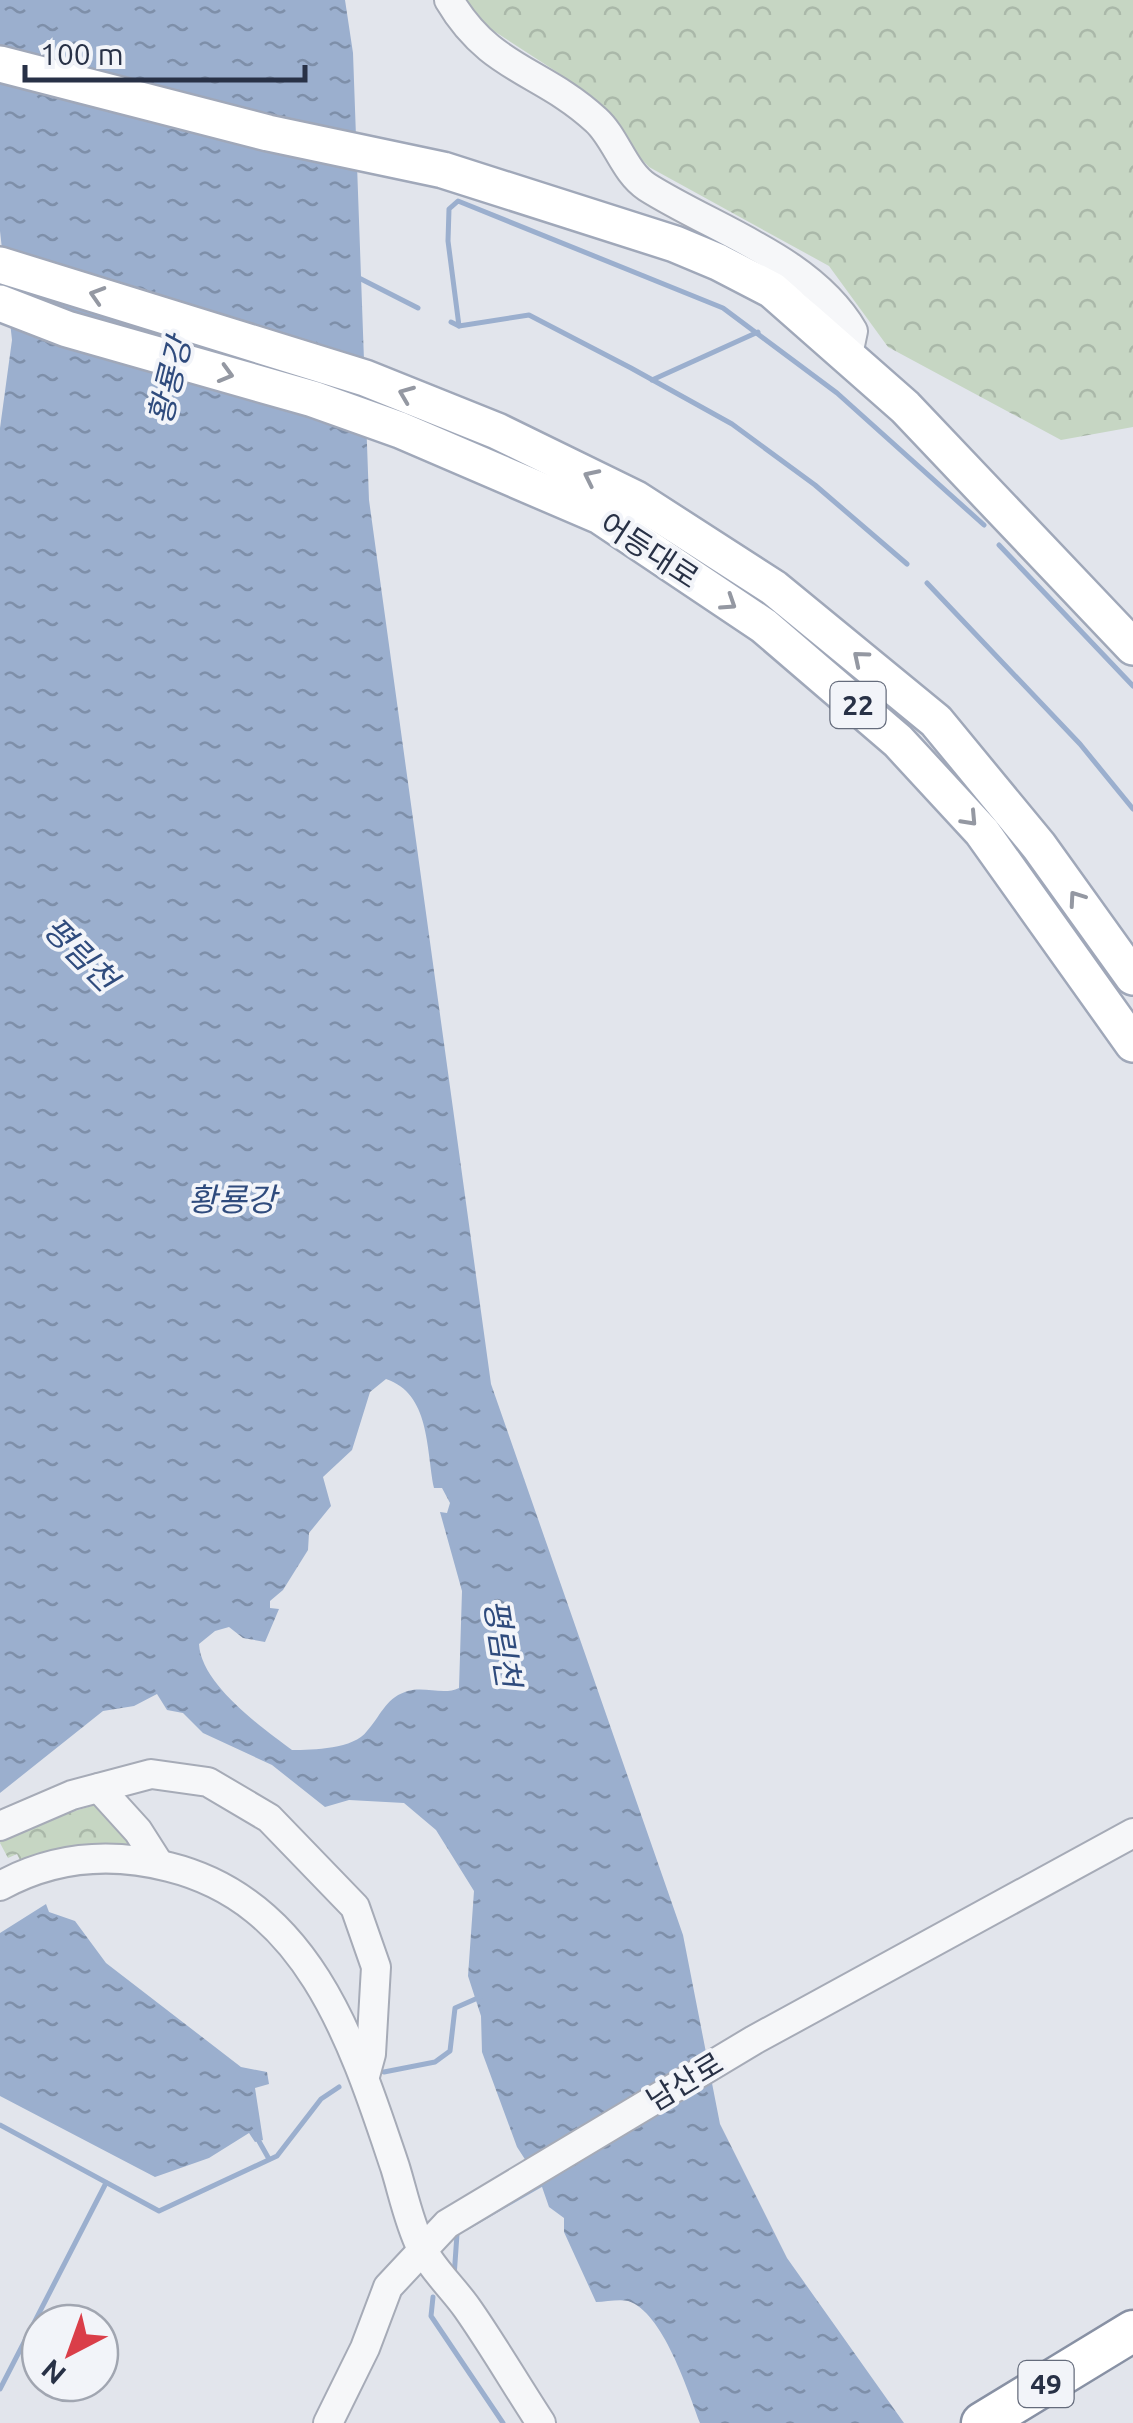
<svg xmlns="http://www.w3.org/2000/svg" width="1133" height="2423" viewBox="0 0 1133 2423" font-family="Ubuntu,'Noto Sans KR',sans-serif">
  <style>
    .forest { fill: url(#forest-crowns) }
    .water { fill: url(#water-ripples); fill-rule: evenodd }
    .lines { fill: none; stroke-linecap: round; stroke-linejoin: round }
    .stream { stroke: #9bafce; stroke-width: 5 }
    .minor-casing { stroke: #a6abb7; stroke-width: 32 }
    .major-casing { stroke: #a0a8b9; stroke-width: 40 }
    .highway-casing { stroke: #8891a4; stroke-width: 45 }
    .minor { stroke: #f6f7f9; stroke-width: 28 }
    .major { stroke: #fff; stroke-width: 35 }
    .highway { stroke: #fff; stroke-width: 40 }
    .oneway { stroke: #9498a2 }
    .labels { text-anchor: middle; stroke-width: 8; stroke-linejoin: round; paint-order: stroke }
    .shield { fill: #f2f4f9; stroke: #656c7c; stroke-width: 2.5 }
    .shield-label { font-size: 28px; font-weight: bold; fill: #283146 }
    .street-label { font-size: 30px; fill: #283146; stroke: #f2f4f9 }
    .water-label { font-size: 32px; font-style: italic; fill: #2f4b7d; stroke: #f2f4f9 }
  </style>
  <defs>
    <pattern id="forest-crowns" width="20" height="18" patternUnits="userSpaceOnUse" patternTransform="scale(2.5)"><rect width="20" height="18" fill="#c6d6c3"/><path d="M2 6a3 3 0 1 1 6 0M12 15a3 3 0 1 1 6 0" fill="none" stroke="#aab8a9"/></pattern>
    <pattern id="water-ripples" width="26" height="14" patternUnits="userSpaceOnUse" patternTransform="scale(2.5)"><rect width="26" height="14" fill="#9bafce"/><path d="M2 4q2-2 4 0t4 0M15 11q2-2 4 0t4 0" fill="none" stroke="#7e8fa9"/></pattern>
  </defs>
  <rect width="100%" height="100%" fill="#e2e5ec"/>
  <g class="forest">
    <path d="M466,0h667v427l-72,13 -173,-93 -59,-81 -180,-99 -89,-93 -83,-54z"/>
    <path d="M95,1805l16,2 28,43 -117,14 -5,-10 -9,4 -8,-15 4,-11z"/>
  </g>
  <g class="water">
    <path d="M0,0h345l8,53 16,447 122,884 192,551 37,189 67,134 117,165h-204c-12,-32 -37,-111 -72,-122 -10,-2 -22,1 -32,1l-32,-70v-14l-15,-11 -8,-23 -24,-37 -35,-95 -1,-36 -13,-40 6,-85 -38,-61 -32,-27 -55,-3 -24,7 -53,-42 -69,-32 -20,-20 -16,-3 -10,-16 -23,12 -31,5 -103,82v-1365l12,-88 -12,-109zM386,1379c44,15 40,68 48,109h8l8,15 -3,10 -7,-1 22,79 -3,97c-16,8 -36,-3 -54,4 -20,7 -25,25 -38,39 -13,18 -54,19 -75,19 -31,-23 -91,-66 -93,-106l16,-13 14,-4 14,11 22,4 14,-33 -9,-1v-7l13,-11 25,-40 1,-17 22,-27 -8,-29 29,-27 18,-58z"/>
    <path d="M46,1904l3,8 26,9 31,42 135,104 26,5 2,12 -14,4 8,52 -8,2 -6,-9 -40,25 -54,19 -155,-81v-163z"/>
  </g>
  <g class="lines">
    <g class="stream">
      <path d="M359,278l59,30"/>
      <path d="M451,322l8,4 70,-11 102,53 101,56 83,61 92,79"/>
      <path d="M459,326l-11,-85 1,-32 9,-8 265,107 114,85 147,132"/>
      <path d="M652,380l106,-48"/>
      <path d="M999,545l134,141"/>
      <path d="M927,583l153,161 53,65"/>
      <path d="M384,2072l51,-10 15,-11 5,-43 25,-11"/>
      <path d="M0,2125l159,86 118,-55 44,-57 18,-12"/>
      <path d="M256,2136l13,23"/>
      <path d="M466,2228l81,-47"/>
      <path d="M454,2277l3,-43"/>
      <path d="M433,2297l-2,19 72,107"/>
      <path d="M0,2389l106,-206"/>
    </g>
    <defs>
      <g id="minor">
        <path d="M449,0c41,70 93,70 147,120 20,18 28,52 51,67 68,43 164,72 206,144l-5,24"/>
        <path d="M99,1788l39,43 21,33"/>
        <path d="M0,1826l72,-31 79,-21 57,8 61,36 86,89 21,60 -5,87 -6,22"/>
        <path d="M0,1886c53,-29 111,-34 169,-19 141,35 185,178 226,300 8,26 14,56 26,80 11,22 32,41 46,61 26,37 49,77 74,115"/>
        <path d="M328,2423l37,-75 23,-61 59,-63 307,-184 379,-207"/>
      </g>
      <g id="major">
        <path d="M0,64l268,69 175,37 232,74 43,18 54,28 133,117 228,240"/>
        <path d="M0,265l365,113 132,53 139,68 138,89 162,133 103,125 94,131"/>
        <path d="M0,303l67,26 246,70 87,31 200,86 164,110 134,115 84,91 151,212"/>
      </g>
      <path id="highway" d="M982,2423l151,-92"/>
    </defs>
    <use href="#minor" class="minor-casing"/>
    <use href="#major" class="major-casing"/>
    <use href="#highway" class="highway-casing"/>
    <use href="#minor" class="minor"/>
    <use href="#major" class="major"/>
    <use href="#highway" class="highway"/>
  </g>
  <defs><path id="oneway-chevron" d="M-2-3.5L2.5 0L-2 3.5" fill="none" stroke-width="1.6" stroke-linecap="round" stroke-linejoin="round" transform="scale(2.5)"/></defs>
  <g class="oneway">
    <use href="#oneway-chevron" transform="translate(97 295) rotate(-163)"/>
    <use href="#oneway-chevron" transform="translate(226 374) rotate(16)"/>
    <use href="#oneway-chevron" transform="translate(406 394) rotate(-158)"/>
    <use href="#oneway-chevron" transform="translate(591 477) rotate(-154)"/>
    <use href="#oneway-chevron" transform="translate(729 603) rotate(33)"/>
    <use href="#oneway-chevron" transform="translate(860 658) rotate(-140)"/>
    <use href="#oneway-chevron" transform="translate(970 819) rotate(47)"/>
    <use href="#oneway-chevron" transform="translate(1076 898) rotate(-125)"/>
  </g>
  <g class="labels">
    <g class="shield">
      <rect x="830.5" y="682" width="55" height="46" rx="8"/>
      <rect x="1018.5" y="2361" width="55" height="46" rx="8"/>
    </g>
    <g class="shield-label">
      <text x="858" y="715">22</text>
      <text x="1046" y="2394">49</text>
    </g>
    <g class="street-label">
      <text transform="translate(649 551) rotate(33)" y="10">어등대로</text>
      <text transform="translate(685 2082) rotate(-31)" y="10">남산로</text>
    </g>
    <g class="water-label">
      <text transform="translate(170 381) rotate(-76)" y="11">황룡강</text>
      <text transform="translate(80 954) rotate(45)" y="11">평림천</text>
      <text x="232" y="1211">황룡강</text>
      <text transform="translate(502 1643) rotate(81)" y="11">평림천</text>
    </g>
  </g>
  <g transform="translate(70 2353) rotate(221)"><circle r="48" fill="#f2f4f9" stroke="#a1a6b1" stroke-width="2.5"/>
  <path d="M0-8L18 38L0 25L-18 38Z" fill="#da3e49"/>
  <text y="-15" font-size="28" font-weight="bold" text-anchor="middle" fill="#283146">N</text>
  </g>
  <path d="M25 65v15h280v-15" fill="none" stroke="#283146" stroke-width="5"/>
  <text x="40" y="65" font-size="30" fill="#283146" stroke="#f2f4f9" stroke-width="8" paint-order="stroke">100 m</text>
</svg>
